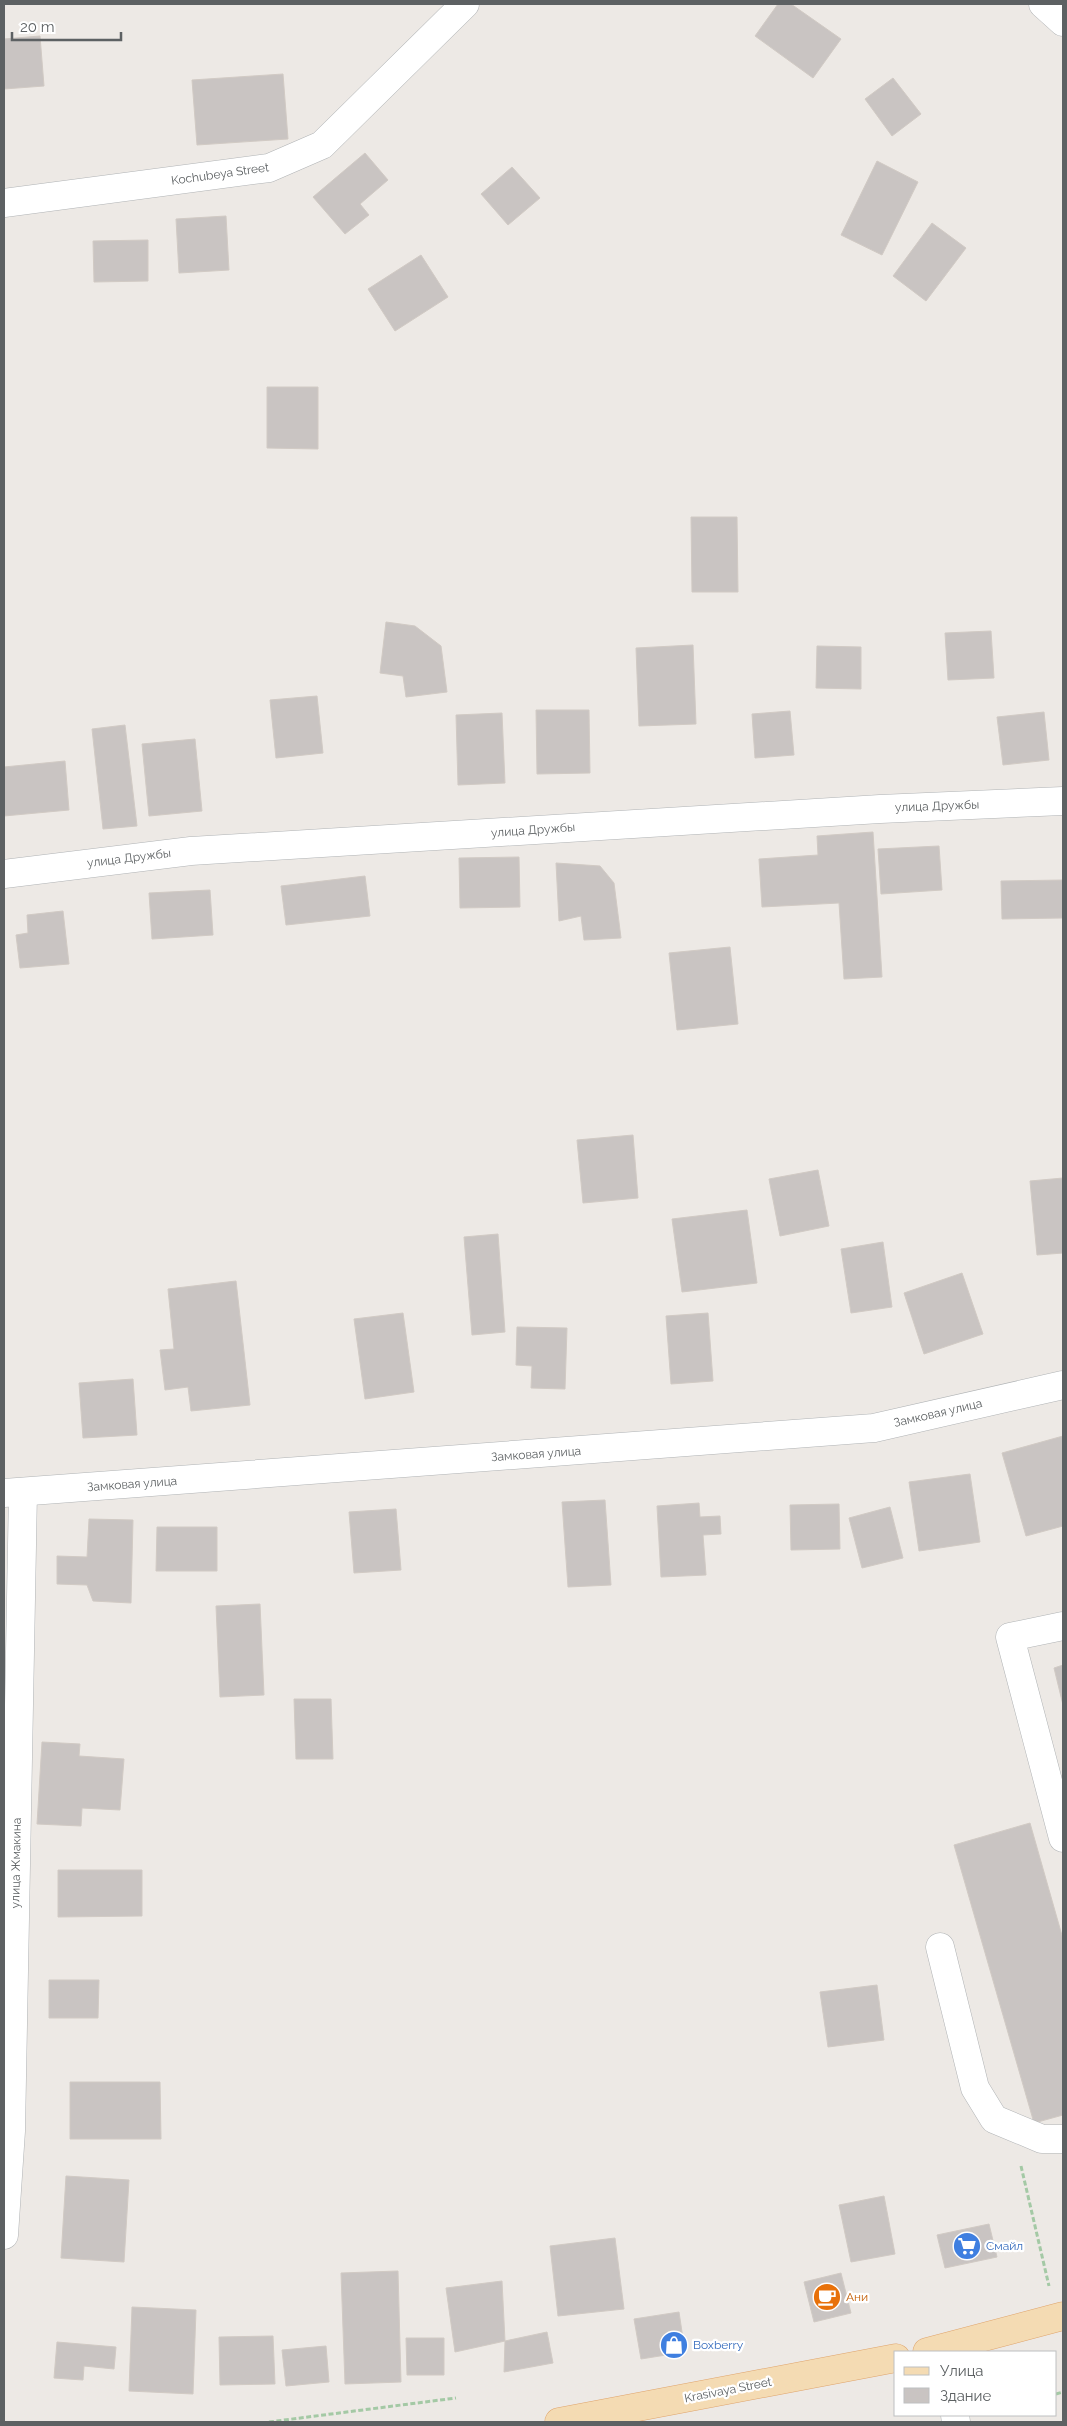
<svg xmlns="http://www.w3.org/2000/svg" width="1067" height="2426" viewBox="0 0 1067 2426" font-family="Raleway,sans-serif">
  <style>
    .building { fill: #c9c4c2; stroke: #d1cac4 }
    .lines { fill: none; stroke-linecap: round; stroke-linejoin: round }
    .minor-casing { stroke: #b0b3b5; stroke-width: 29 }
    .major-casing { stroke: #dfa46c; stroke-width: 29 }
    .path { stroke: #a4c9a5; stroke-width: 3; stroke-dasharray: 5 2.5; stroke-linecap: butt }
    .minor { stroke: #fff; stroke-width: 28 }
    .major { stroke: #f4dbb3; stroke-width: 28 }
    .labels { text-anchor: middle; stroke-width: 4.5; stroke-linejoin: round; paint-order: stroke }
    .street-label { font-size: 12px; fill: #5d6163; stroke: #fff }
    .shop-label { font-size: 12px; fill: #366cbe; stroke: #fff; text-anchor: start }
    .food-label { font-size: 12px; fill: #c56008; stroke: #fff; text-anchor: start }
  </style>
  <rect width="100%" height="100%" fill="#ede9e5"/>
  <g class="building">
    <path d="M778,4h13l50,35 -28,39 -58,-42z"/>
    <path d="M40,36l4,50 -40,3v-50z"/>
    <path d="M283,74l5,65 -91,6 -5,-65z"/>
    <path d="M893,78l28,36 -29,22 -27,-37z"/>
    <path d="M365,153l23,27 -28,24 9,11 -24,19 -32,-37z"/>
    <path d="M877,161l41,21 -36,73 -41,-20z"/>
    <path d="M512,167l28,31 -32,27 -27,-31z"/>
    <path d="M226,216l3,54 -50,3 -3,-54z"/>
    <path d="M932,223l34,25 -40,53 -33,-25z"/>
    <path d="M148,240v41l-54,1 -1,-41z"/>
    <path d="M421,255l27,42 -53,34 -27,-42z"/>
    <path d="M267,387h51v62l-51,-1z"/>
    <path d="M691,517h46l1,75h-46z"/>
    <path d="M386,622l29,4 26,20 6,46 -41,5 -3,-21 -23,-3z"/>
    <path d="M991,631l3,47 -46,2 -3,-47z"/>
    <path d="M693,645l3,79 -57,2 -3,-78z"/>
    <path d="M817,646l44,1v42l-45,-1z"/>
    <path d="M317,696l6,57 -47,5 -6,-58z"/>
    <path d="M536,710h53l1,63 -53,1z"/>
    <path d="M790,711l4,44 -39,3 -3,-44z"/>
    <path d="M1044,712l5,48 -46,5 -6,-48z"/>
    <path d="M502,713l3,70 -47,2 -2,-70z"/>
    <path d="M125,725l12,101 -34,3 -11,-100z"/>
    <path d="M195,739l7,72 -53,5 -7,-72z"/>
    <path d="M65,761l4,49 -65,6v-49z"/>
    <path d="M873,832l9,145 -38,2 -5,-76 -77,4 -3,-48 59,-4 -1,-19z"/>
    <path d="M939,846l3,44 -61,4 -3,-45z"/>
    <path d="M519,857l1,50 -60,1 -1,-50z"/>
    <path d="M556,863l44,3 14,17 7,55 -37,2 -3,-24 -22,5z"/>
    <path d="M365,876l5,40 -84,9 -5,-39z"/>
    <path d="M1063,880v38l-61,1 -1,-38z"/>
    <path d="M210,890l3,45 -61,4 -3,-46z"/>
    <path d="M63,911l6,53 -49,4 -4,-33 12,-2 -1,-18z"/>
    <path d="M730,947l8,77 -61,6 -8,-77z"/>
    <path d="M633,1135l5,63 -55,5 -6,-63z"/>
    <path d="M818,1170l11,56 -49,10 -11,-57z"/>
    <path d="M1063,1178v75l-26,2 -7,-74z"/>
    <path d="M747,1210l10,73 -75,9 -10,-73z"/>
    <path d="M498,1234l7,98 -33,3 -8,-98z"/>
    <path d="M883,1242l9,65 -41,6 -10,-64z"/>
    <path d="M962,1273l21,61 -59,20 -20,-61z"/>
    <path d="M236,1281l14,124 -59,6 -3,-24 -23,3 -5,-40 14,-1 -6,-60z"/>
    <path d="M403,1313l11,79 -49,7 -11,-80z"/>
    <path d="M708,1313l5,68 -42,3 -5,-68z"/>
    <path d="M517,1327l50,1 -2,61 -34,-1 1,-22 -16,-1z"/>
    <path d="M133,1379l4,56 -54,3 -4,-55z"/>
    <path d="M1063,1436v90l-37,10 -24,-83z"/>
    <path d="M970,1474l10,68 -61,9 -10,-69z"/>
    <path d="M605,1500l6,85 -43,2 -6,-85z"/>
    <path d="M699,1503l1,14 20,-1 1,18 -18,1 3,40 -45,2 -4,-71z"/>
    <path d="M839,1504l1,45 -49,1 -1,-45z"/>
    <path d="M890,1507l13,51 -41,10 -13,-50z"/>
    <path d="M396,1509l5,61 -47,3 -5,-61z"/>
    <path d="M89,1519l44,1 -2,83 -38,-2 -6,-16 -30,-1v-28l30,1z"/>
    <path d="M157,1527h60v44h-61z"/>
    <path d="M260,1604l4,91 -44,2 -4,-91z"/>
    <path d="M1063,1665v40l-9,-37z"/>
    <path d="M294,1699h37l2,60h-37z"/>
    <path d="M42,1742l38,2 -1,12 45,3 -4,51 -38,-2 -1,18 -44,-2z"/>
    <path d="M1030,1823l33,116v176l-29,8 -80,-278z"/>
    <path d="M58,1870h84v46l-84,1z"/>
    <path d="M49,1980h50l-1,38h-49z"/>
    <path d="M877,1985l7,55 -56,7 -8,-55z"/>
    <path d="M70,2082h90l1,57h-91z"/>
    <path d="M66,2176l63,4 -5,82 -63,-4z"/>
    <path d="M884,2196l11,58 -44,8 -12,-57z"/>
    <path d="M989,2224l8,33 -52,11 -8,-33z"/>
    <path d="M615,2238l9,71 -66,7 -8,-70z"/>
    <path d="M398,2271l3,111 -56,2 -4,-111z"/>
    <path d="M841,2273l10,40 -37,9 -10,-40z"/>
    <path d="M502,2281l3,60 -50,11 -9,-64z"/>
    <path d="M132,2307l64,3 -3,84 -64,-3z"/>
    <path d="M679,2312l6,40 -44,7 -7,-40z"/>
    <path d="M547,2332l6,31 -49,9 1,-31z"/>
    <path d="M273,2336l2,48 -55,1 -1,-48z"/>
    <path d="M406,2338h38v37h-37z"/>
    <path d="M57,2342l59,5 -2,22 -30,-3 -1,14 -29,-2z"/>
    <path d="M326,2346l3,36 -43,4 -4,-36z"/>
  </g>
  <g class="lines">
    <defs>
      <g id="minor">
        <path d="M1043,4l20,18"/>
        <path d="M4,203l265,-35 53,-23 143,-141"/>
        <path d="M4,874l187,-23 689,-42 183,-8"/>
        <path d="M4,1493l870,-65 189,-43"/>
        <path d="M1063,1626l-53,11 53,201"/>
        <path d="M940,1947l35,141 19,31 48,20h21"/>
        <path d="M4,2235l7,-104 12,-639"/>
        <path d="M955,2415l1,7"/>
      </g>
      <g id="major">
        <path d="M927,2352l136,-36"/>
        <path d="M559,2422l337,-64"/>
      </g>
    </defs>
    <use href="#minor" class="minor-casing"/>
    <use href="#major" class="major-casing"/>
    <g class="path">
      <path d="M1021,2166l28,120"/>
      <path d="M1056,2394l7,-2"/>
      <path d="M269,2422l187,-24"/>
    </g>
    <use href="#minor" class="minor"/>
    <use href="#major" class="major"/>
  </g>
  <defs>
    <symbol id="supermarket-disc" viewBox="-11 -11 22 22"><circle r="9.5" fill="#3f7fe0" stroke="#fff"/><path d="M-6-5.5h2.5l.6 2H6L4.5 2H-2.5L-4.4-4H-6ZM-1.5 3.2a1.3 1.3 0 1 0 .1 0ZM3 3.2a1.3 1.3 0 1 0 .1 0Z" fill="#fff"/></symbol>
    <symbol id="cafe-disc" viewBox="-11 -11 22 22"><circle r="9.5" fill="#e8710a" stroke="#fff"/><path d="M-5.5-4.5H6V0H3Q3 3.5 0 3.5H-2.5Q-5.5 3.5-5.5 0ZM3-3.2v2h1.7v-2ZM-6 4.5H4V6H-6Z" fill="#fff"/></symbol>
    <symbol id="shop-disc" viewBox="-11 -11 22 22"><circle r="9.5" fill="#3f7fe0" stroke="#fff"/><path d="M-5-2.5h2.3a2.7 3.5 0 0 1 5.4 0H5L5.5 6h-11ZM-1.5-2.5h3a1.5 2.3 0 0 0-3 0Z" fill="#fff"/></symbol>
  </defs>
  <g fill-rule="evenodd">
    <use href="#supermarket-disc" x="951" y="2230" width="32" height="32"/>
    <use href="#cafe-disc" x="811" y="2281" width="32" height="32"/>
    <use href="#shop-disc" x="658" y="2329" width="32" height="32"/>
  </g>
  <g class="labels">
    <g class="street-label">
      <text transform="translate(220 174) rotate(-8)" y="4">Kochubeya Street</text>
      <text transform="translate(937 806) rotate(-2)" y="4">улица Дружбы</text>
      <text transform="translate(533 830) rotate(-4)" y="4">улица Дружбы</text>
      <text transform="translate(129 858) rotate(-7)" y="4">улица Дружбы</text>
      <text transform="translate(938 1413) rotate(-13)" y="4">Замковая улица</text>
      <text transform="translate(536 1454) rotate(-4)" y="4">Замковая улица</text>
      <text transform="translate(132 1484) rotate(-4)" y="4">Замковая улица</text>
      <text transform="translate(16 1863) rotate(-89)" y="4">улица Жмакина</text>
      <text transform="translate(728 2390) rotate(-11)" y="4">Krasivaya Street</text>
    </g>
    <g class="shop-label">
      <text x="986" y="2250">Смайл</text>
      <text x="693" y="2349">Boxberry</text>
    </g>
    <g class="food-label">
      <text x="846" y="2301">Ани</text>
    </g>
  </g>
  <rect width="1067" height="2426" fill="none" stroke="#5d6163" stroke-width="10"/>
  <rect x="894" y="2351" width="162" height="65" fill="#ffffff" stroke="#bec0c1"/>
  <rect x="904" y="2367" width="25" height="8" fill="#f4dbb3" stroke="#bec0c1"/>
  <text x="940" y="2376" font-size="15" fill="#5d6163">Улица</text>
  <rect x="904" y="2388" width="25" height="15" fill="#c9c4c2" stroke="#bec0c1"/>
  <text x="940" y="2401" font-size="15" fill="#5d6163">Здание</text>
  <path d="M12 32v8h109v-8" fill="none" stroke="#5d6163" stroke-width="2.5"/>
  <text x="20" y="32" font-size="15" fill="#5d6163" stroke="#ffffff" stroke-width="4" paint-order="stroke">20 m</text>
</svg>
